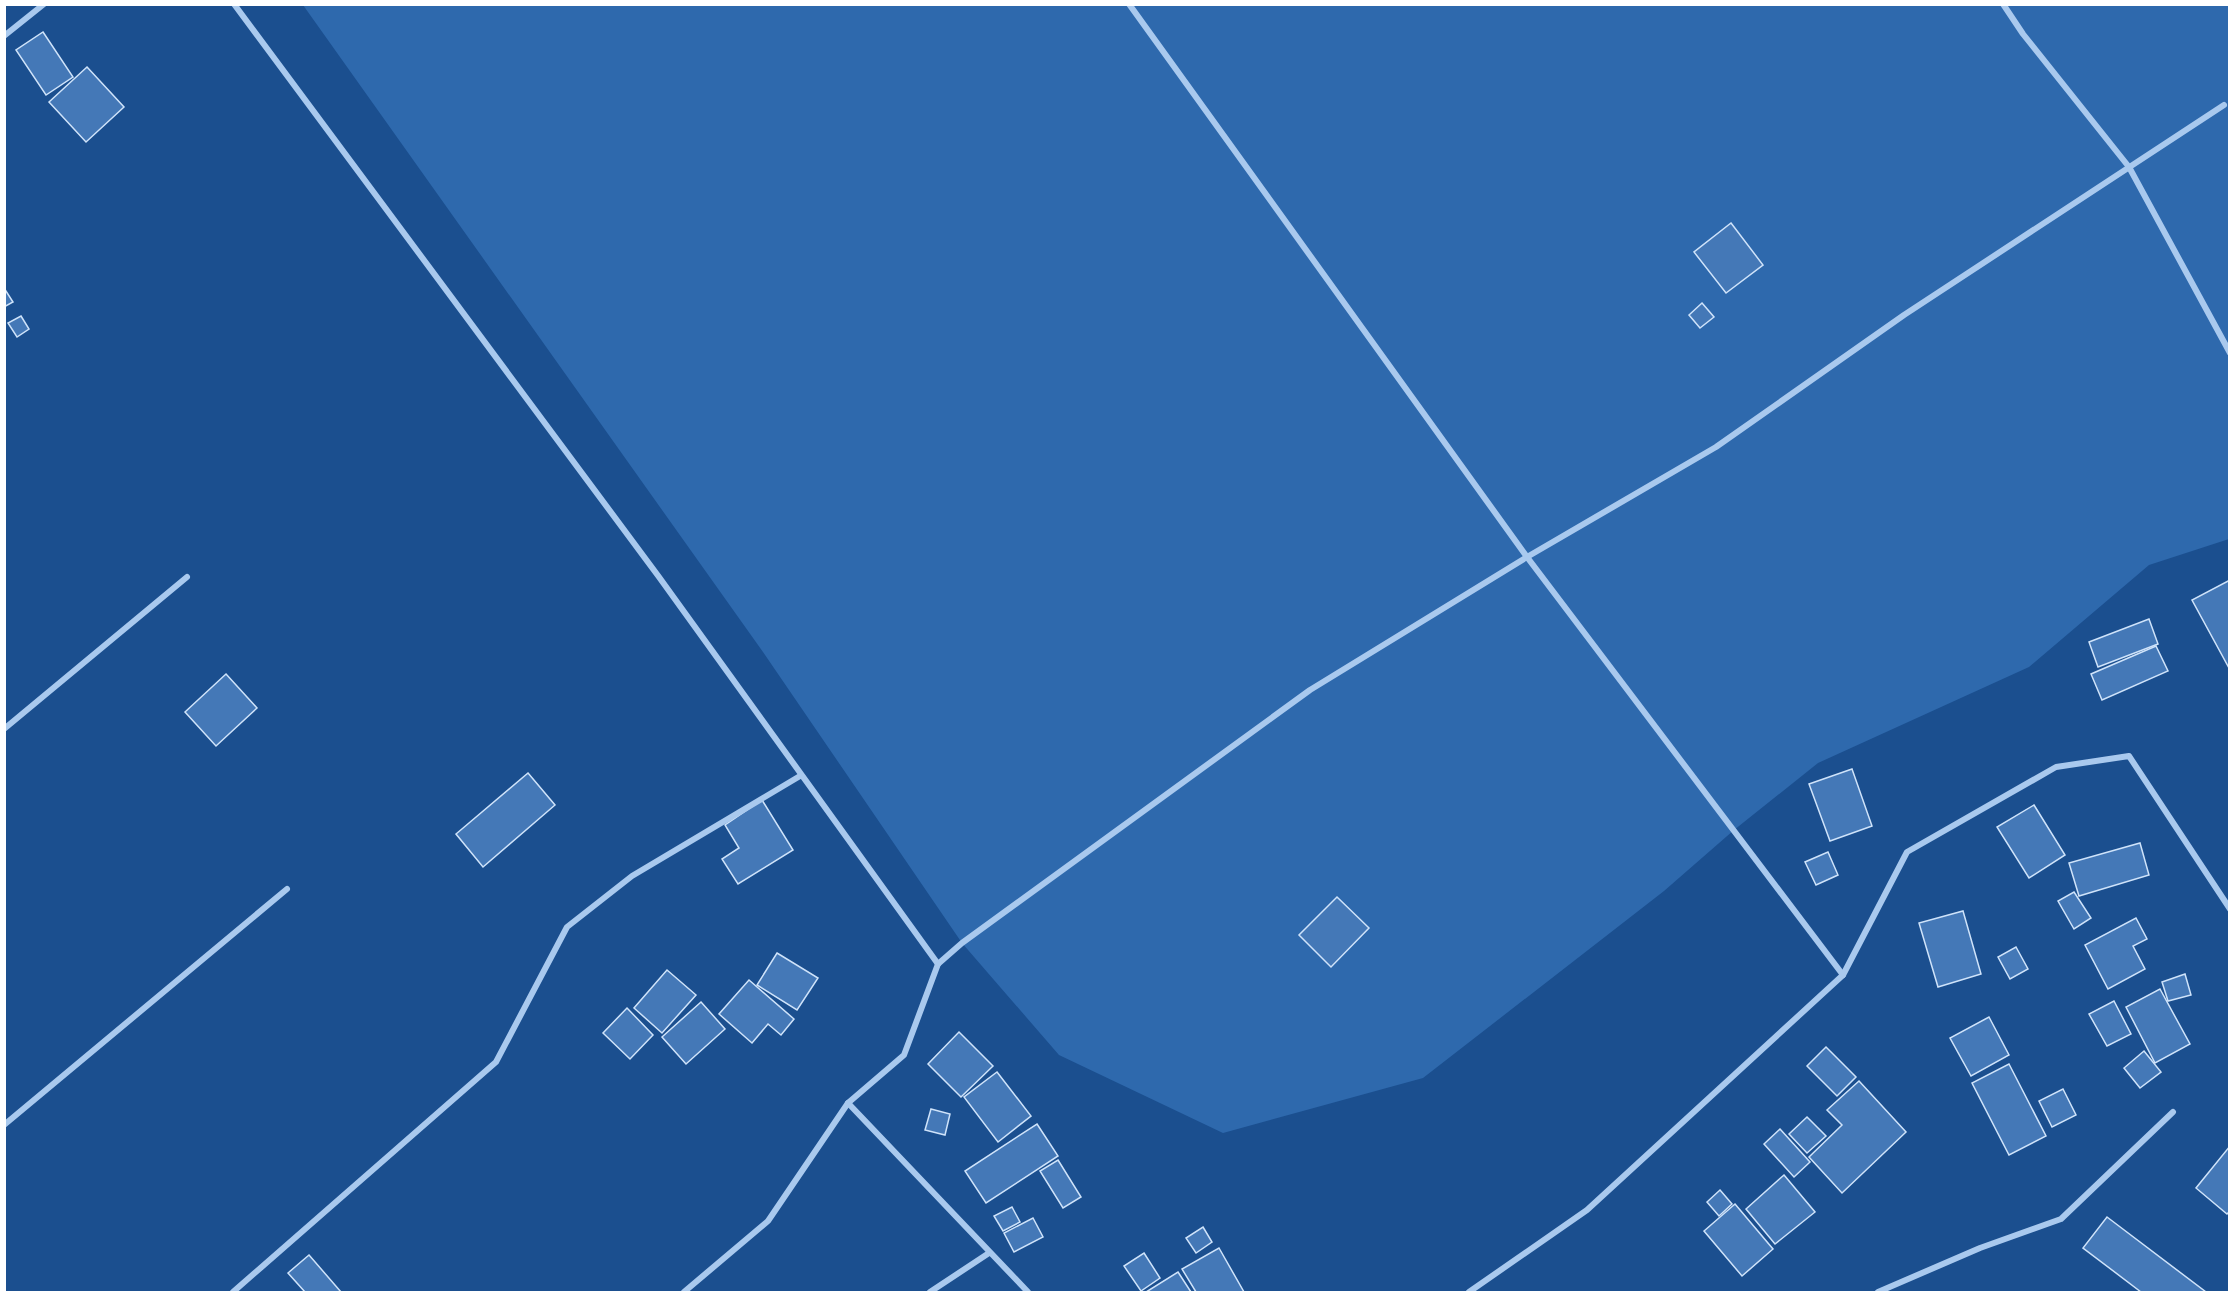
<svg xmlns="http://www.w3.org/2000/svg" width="2234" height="1297" viewBox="0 0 2234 1297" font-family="'Source Sans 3',sans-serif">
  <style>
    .green { fill: #2e69ad }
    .building { fill: #4478b7; stroke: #cfe3fa; stroke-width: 1.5 }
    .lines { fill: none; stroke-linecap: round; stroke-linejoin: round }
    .minor { stroke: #a9c9ee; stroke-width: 6 }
  </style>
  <rect width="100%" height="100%" fill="#1b4f8f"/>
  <path class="green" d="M303,5h1926v534l-80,26 -120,102 -211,96 -84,67 -70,61 -241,187 -200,55 -164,-78 -97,-112 -199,-291z"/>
  <g class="building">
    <path d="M43,32l30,45 -27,18 -30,-45z"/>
    <path d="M87,67l37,40 -38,35 -37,-40z"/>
    <path d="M1731,223l32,42 -37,28 -32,-41z"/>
    <path d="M4,288l9,14 -9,5z"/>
    <path d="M1702,303l12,14 -14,11 -11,-13z"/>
    <path d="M21,316l8,13 -12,8 -9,-14z"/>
    <path d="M2230,580v87l-1,1 -37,-68z"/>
    <path d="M2149,619l9,25 -60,23 -9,-25z"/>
    <path d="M2156,646l12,25 -66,29 -11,-26z"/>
    <path d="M226,674l31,34 -41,38 -31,-34z"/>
    <path d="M1852,769l20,57 -42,15 -21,-57z"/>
    <path d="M528,773l27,32 -72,62 -27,-33z"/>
    <path d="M762,800l31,50 -55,34 -16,-25 17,-11 -14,-23z"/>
    <path d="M2034,805l31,50 -36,23 -32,-51z"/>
    <path d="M2140,843l9,32 -70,21 -10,-33z"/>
    <path d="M1828,852l10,23 -22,10 -11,-23z"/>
    <path d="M2074,892l17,26 -17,11 -16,-28z"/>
    <path d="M1337,897l32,31 -38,39 -32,-32z"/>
    <path d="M1963,911l18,63 -43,13 -19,-64z"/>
    <path d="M2136,918l11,21 -14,7 12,23 -37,20 -23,-44z"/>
    <path d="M2016,947l12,22 -18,10 -12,-22z"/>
    <path d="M777,953l41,25 -21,32 -40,-25z"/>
    <path d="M667,970l29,25 -34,38 -28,-25z"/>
    <path d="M2185,974l6,21 -23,6 -6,-19z"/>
    <path d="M749,980l45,39 -13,16 -13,-11 -16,19 -33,-29z"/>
    <path d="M2160,989l30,55 -35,19 -29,-56z"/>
    <path d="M2114,1001l17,33 -24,12 -18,-32z"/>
    <path d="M701,1002l24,27 -39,35 -24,-27z"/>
    <path d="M627,1008l26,27 -23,24 -27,-26z"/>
    <path d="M1989,1017l20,38 -38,21 -21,-38z"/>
    <path d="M959,1032l34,34 -32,31 -33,-33z"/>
    <path d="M1826,1047l30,30 -19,19 -30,-30z"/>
    <path d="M2144,1051l17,21 -21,16 -16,-20z"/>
    <path d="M2009,1064l37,72 -37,19 -37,-72z"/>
    <path d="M997,1072l34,44 -33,26 -34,-45z"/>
    <path d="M1859,1081l47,51 -64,61 -33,-36 33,-32 -15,-15z"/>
    <path d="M2063,1089l13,26 -24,12 -13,-26z"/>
    <path d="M931,1109l19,5 -5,21 -20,-5z"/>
    <path d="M1807,1117l19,19 -19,17 -18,-19z"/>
    <path d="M1037,1124l21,32 -72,47 -21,-32z"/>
    <path d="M1780,1129l30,33 -16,15 -30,-33z"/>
    <path d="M2230,1146v65l-3,3 -31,-26z"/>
    <path d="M1058,1160l23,37 -18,11 -23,-37z"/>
    <path d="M1784,1175l31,37 -40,32 -29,-35z"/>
    <path d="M1720,1190l12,14 -13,12 -12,-14z"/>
    <path d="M1735,1204l38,45 -31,27 -38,-45z"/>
    <path d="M1012,1207l8,15 -17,9 -9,-15z"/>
    <path d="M2107,1217l99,75h-65l-58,-44z"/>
    <path d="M1033,1218l10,19 -29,15 -10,-19z"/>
    <path d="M1203,1227l9,15 -16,11 -10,-15z"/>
    <path d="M1219,1248l25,44h-48l-14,-23z"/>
    <path d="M1144,1253l16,25 -19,13 -17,-25z"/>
    <path d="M309,1255l32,37h-36l-17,-19z"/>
    <path d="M1178,1272l13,20h-45z"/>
  </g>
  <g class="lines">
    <g class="minor">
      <path d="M234,4l425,573 279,387"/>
      <path d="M1129,4l398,553 316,418 -256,235 -118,82"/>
      <path d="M2003,4l20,30 106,133 101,186"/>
      <path d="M4,36l40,-32"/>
      <path d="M4,729l183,-152"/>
      <path d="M1843,975l64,-123 149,-85 73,-11 101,153"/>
      <path d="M848,1103l180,189"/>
      <path d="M4,1125l283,-236"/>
      <path d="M233,1292l263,-230 71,-135 65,-51 168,-100"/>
      <path d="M684,1292l84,-71 80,-118 56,-48 34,-91 24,-21 348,-253 217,-133 189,-110 188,-132 320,-210"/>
      <path d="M930,1292l59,-39"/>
      <path d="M1878,1292l102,-44 81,-29 112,-107"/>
    </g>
  </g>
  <rect width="2234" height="1297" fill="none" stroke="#ffffff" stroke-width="12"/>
</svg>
